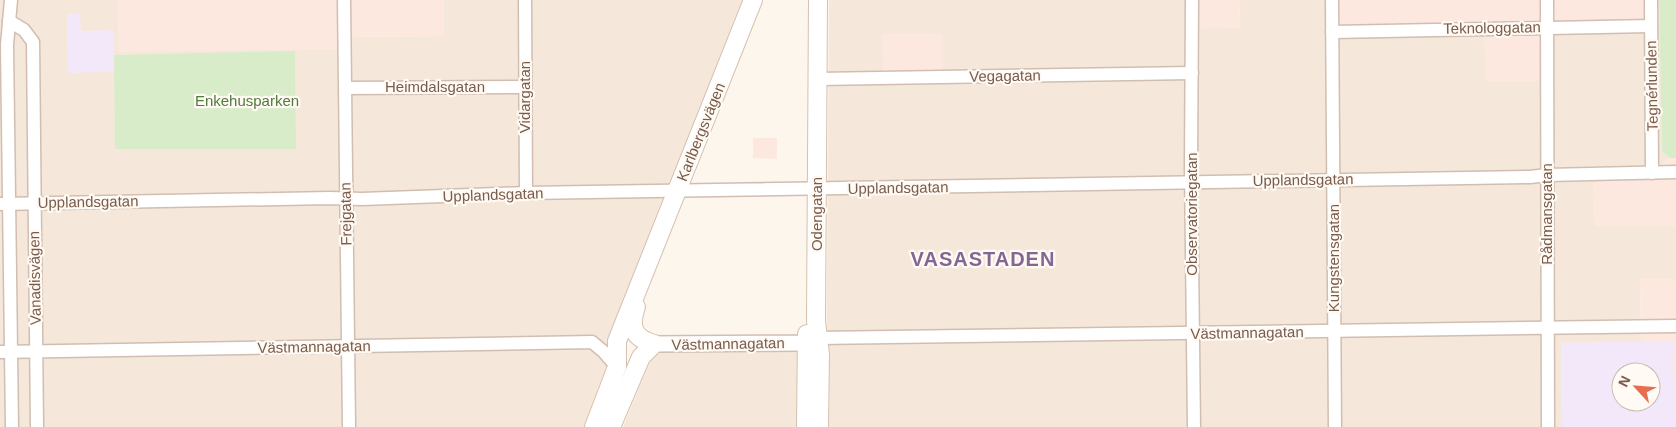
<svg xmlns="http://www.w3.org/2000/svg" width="1676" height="427" viewBox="0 0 1676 427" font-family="Helvetica,sans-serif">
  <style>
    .residential { fill: #f5e8da }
    .commercial { fill: #fde8e0 }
    .education { fill: #f3e8fa; fill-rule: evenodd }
    .green { fill: #d8ecc9 }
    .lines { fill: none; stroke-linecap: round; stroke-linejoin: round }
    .minor-casing { stroke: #d1beb0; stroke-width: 15 }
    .tertiary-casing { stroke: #d1beb0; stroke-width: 18 }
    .secondary-casing { stroke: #d6c0b0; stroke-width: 20 }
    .minor { stroke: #fff; stroke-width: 12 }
    .tertiary { stroke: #fff; stroke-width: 15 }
    .secondary { stroke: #fff; stroke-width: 18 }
    .labels { text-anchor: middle; stroke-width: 4.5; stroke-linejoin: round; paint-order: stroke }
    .street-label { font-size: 15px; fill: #7a5c4d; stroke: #fffaf3 }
    .park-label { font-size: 15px; fill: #537a41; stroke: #fffaf3 }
    .district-label { font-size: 20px; font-weight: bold; letter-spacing: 1px; fill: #846695; stroke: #fffaf3 }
  </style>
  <rect width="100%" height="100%" fill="#fdf6ec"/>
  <g class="residential">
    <path d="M0,0h118l1,52 230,-15 95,-1v-36h307l-159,427h-592z"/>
    <path d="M829,0h363l47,28 1,-28h93l152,28 2,53h61v-53l112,-1 2,124 7,7 -16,14 -60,2 2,51 81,1v53l-36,1 1,62 -80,1 1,84h-736z"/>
    <path d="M799,350v77h-176l29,-70 3,-4 5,-1z"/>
  </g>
  <g class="commercial">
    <path d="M118,0h326v36l-95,1v12l-230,3z"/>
    <path d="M1192,0h48l-1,28 -47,1z"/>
    <path d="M1333,0h326l1,27 -112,1v53h-62l-2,-52 -151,1z"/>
    <path d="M882,33h60l1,42 -60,1z"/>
    <path d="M753,138h24v21l-24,-1z"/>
    <path d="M1669,158h7v68h-81l-2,-52 60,-2z"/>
    <path d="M1640,279h36v101h-2v-39l-33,1z"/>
  </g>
  <g class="education">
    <path d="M67,14h13l1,17 33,-1v42l-46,1z"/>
    <path d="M1674,341v39h2v47h-114l-1,-84zM1621,372h30v30h-30z"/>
  </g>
  <g class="green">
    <path d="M1659,0h17v158h-7l-7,-7z"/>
    <path d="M295,51l1,98h-181l-1,-94z"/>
  </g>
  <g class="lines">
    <defs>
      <g id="minor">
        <path d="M11,0l-4,45 5,382"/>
        <path d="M344,0l5,427"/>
        <path d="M525,0l1,193"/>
        <path d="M1192,0l-1,167 3,260"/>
        <path d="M1332,0l3,427"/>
        <path d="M1547,0l1,427"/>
        <path d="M1651,0l1,173"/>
        <path d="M9,21l15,9 9,12 4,385"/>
        <path d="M1332,32l319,-6"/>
        <path d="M818,79l374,-6"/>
        <path d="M346,88l179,-1"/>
        <path d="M0,204l330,-6 32,1 164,-6 1004,-16 17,-2 129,-3"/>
        <path d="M817,338l859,-12"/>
        <path d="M0,352l592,-10 12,10 13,15"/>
      </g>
      <path id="tertiary" d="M654,344l153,-1 9,-5"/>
      <g id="secondary">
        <path d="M818,0l-2,321 4,33 -1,73"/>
        <path d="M636,307c-7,20 -3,31 18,37"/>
        <path d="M594,427l23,-60v-26l136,-341"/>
        <path d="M611,427l30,-70 13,-13"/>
        <path d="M806,427l1,-93"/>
      </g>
    </defs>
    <use href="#minor" class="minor-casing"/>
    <use href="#tertiary" class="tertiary-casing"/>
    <use href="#secondary" class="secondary-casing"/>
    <use href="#minor" class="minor"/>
    <use href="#tertiary" class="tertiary"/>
    <use href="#secondary" class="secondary"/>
  </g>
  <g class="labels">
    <g class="street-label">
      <text transform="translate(1492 28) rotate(-1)" y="5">Teknologgatan</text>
      <text transform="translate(1005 76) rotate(-1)" y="5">Vegagatan</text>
      <text transform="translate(1652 86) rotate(-91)" y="5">Tegnérlunden</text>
      <text x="435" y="92">Heimdalsgatan</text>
      <text transform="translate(525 97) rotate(-90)" y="5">Vidargatan</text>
      <text transform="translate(701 132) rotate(-68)" y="5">Karlbergsvägen</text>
      <text transform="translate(1303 180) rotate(-1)" y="5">Upplandsgatan</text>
      <text transform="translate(898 188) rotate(-1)" y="5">Upplandsgatan</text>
      <text transform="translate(493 195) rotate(-2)" y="5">Upplandsgatan</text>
      <text transform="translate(88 202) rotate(-1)" y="5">Upplandsgatan</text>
      <text transform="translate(346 214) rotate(-91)" y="5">Frejgatan</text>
      <text transform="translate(817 214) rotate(-90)" y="5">Odengatan</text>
      <text transform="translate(1192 214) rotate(-90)" y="5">Observatoriegatan</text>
      <text transform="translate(1547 214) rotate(-90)" y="5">Rådmansgatan</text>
      <text transform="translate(1334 258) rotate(-90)" y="5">Kungstensgatan</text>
      <text transform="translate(35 278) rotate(-91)" y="5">Vanadisvägen</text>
      <text transform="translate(1247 333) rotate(-1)" y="5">Västmannagatan</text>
      <text transform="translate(728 344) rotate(-1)" y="5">Västmannagatan</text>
      <text transform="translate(314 347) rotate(-1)" y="5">Västmannagatan</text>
    </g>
    <g class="park-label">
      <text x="247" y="106">Enkehusparken</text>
    </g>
    <g class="district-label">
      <text x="983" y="266">VASASTADEN</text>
    </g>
  </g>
  <g transform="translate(1636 387) rotate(296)"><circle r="24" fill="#fffaf3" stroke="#cabbb1"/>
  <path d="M0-4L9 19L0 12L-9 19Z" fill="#e76f51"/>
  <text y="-8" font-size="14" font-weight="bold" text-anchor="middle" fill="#7a5c4d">N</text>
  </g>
</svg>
